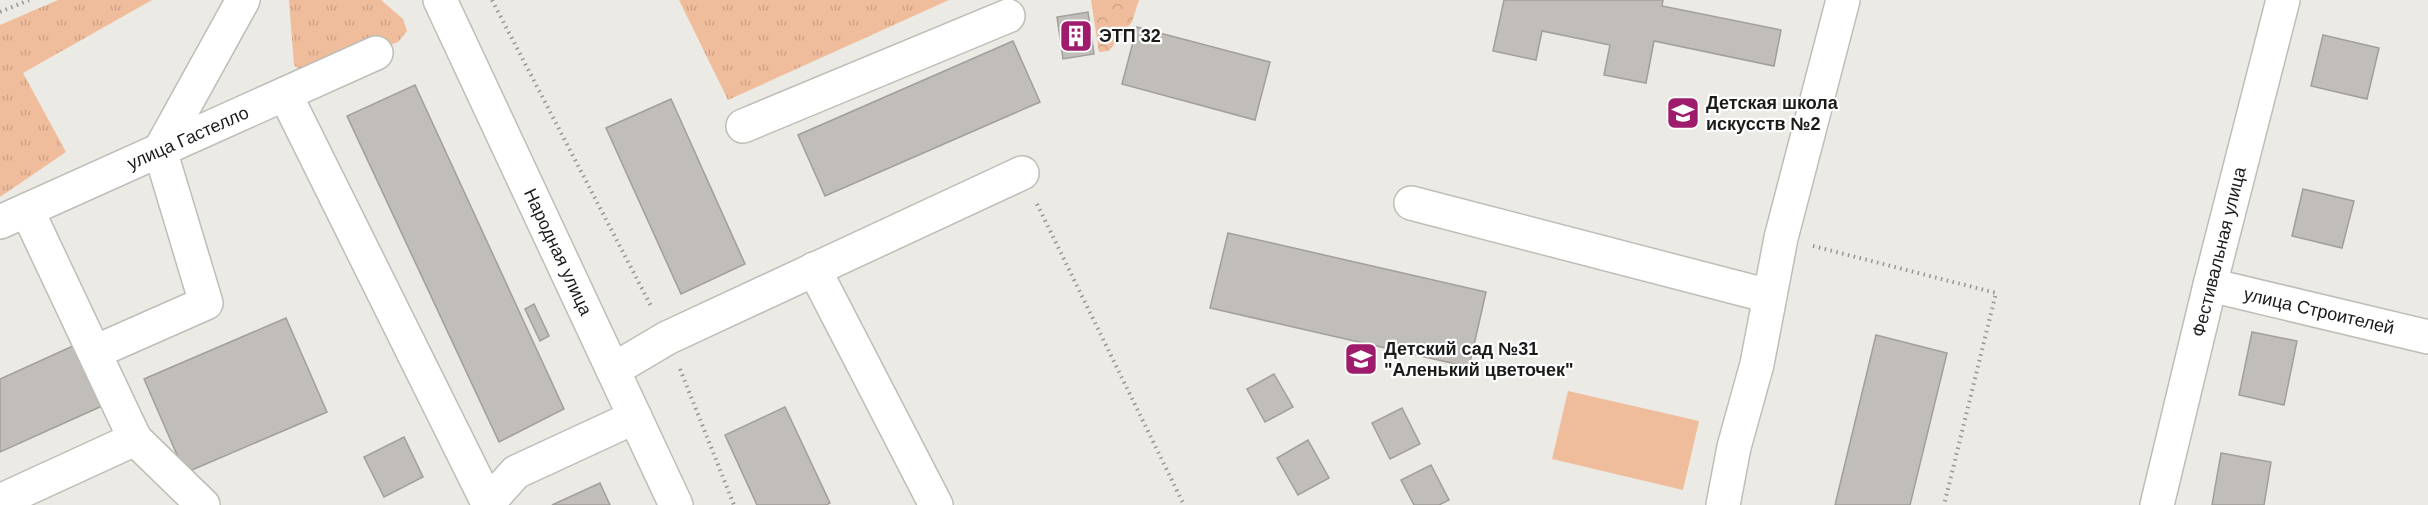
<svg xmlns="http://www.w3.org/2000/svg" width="2428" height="505" viewBox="0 0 2428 505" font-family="Helvetica,sans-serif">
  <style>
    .grass { fill: url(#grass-tufts) }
    .forest { fill: url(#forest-crowns) }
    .pitch { fill: #f0bd9c }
    .building { fill: #c1bdb8; stroke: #a29e99; stroke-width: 1.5 }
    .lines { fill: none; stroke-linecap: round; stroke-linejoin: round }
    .minor-casing { stroke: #bebdb7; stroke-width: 36 }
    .path { stroke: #979691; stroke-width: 4; stroke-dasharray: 1.5 4.5; stroke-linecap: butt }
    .minor { stroke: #fff; stroke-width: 33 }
    .labels { text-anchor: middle; stroke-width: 4.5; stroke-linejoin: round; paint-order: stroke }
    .poi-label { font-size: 18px; font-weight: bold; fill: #1b1b19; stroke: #fff; text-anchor: start }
    .street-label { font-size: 18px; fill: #1b1b19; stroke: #fff }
  </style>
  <defs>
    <pattern id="grass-tufts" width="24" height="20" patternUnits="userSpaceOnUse" patternTransform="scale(1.5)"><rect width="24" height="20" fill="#f0bd9c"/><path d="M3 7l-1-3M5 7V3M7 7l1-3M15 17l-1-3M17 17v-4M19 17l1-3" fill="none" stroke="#cda286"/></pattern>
    <pattern id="forest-crowns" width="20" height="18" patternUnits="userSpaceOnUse" patternTransform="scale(1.5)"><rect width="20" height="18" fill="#f0bd9c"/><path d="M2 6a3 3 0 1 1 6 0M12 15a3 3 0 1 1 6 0" fill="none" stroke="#cda286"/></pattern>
  </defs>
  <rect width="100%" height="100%" fill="#eceae4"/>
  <g class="grass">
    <path d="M58,0h94l-129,73 43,79 -66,45v-172z"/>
    <path d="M289,0h92l22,19 4,12 -9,11 -92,34 -12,-11z"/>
    <path d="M679,0h270l-221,100z"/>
  </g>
  <path class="forest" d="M1091,0h48l-7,22 -23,29 -10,1z"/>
  <path class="pitch" d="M1568,391l131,30 -16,69 -131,-31z"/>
  <g class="building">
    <path d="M1504,0h159l-1,6 119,24 -7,36 -120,-25 -8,42 -42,-8 6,-30 -68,-14 -6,29 -43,-9z"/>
    <path d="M1088,12l6,42 -31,5 -6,-42z"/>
    <path d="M1137,27l133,35 -15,58 -133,-36z"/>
    <path d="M2323,35l56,13 -12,51 -56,-13z"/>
    <path d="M1013,41l27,61 -215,94 -27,-61z"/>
    <path d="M415,85l149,324 -65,33 -152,-326z"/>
    <path d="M671,99l74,165 -64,30 -75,-166z"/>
    <path d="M2303,189l51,12 -12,47 -50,-12z"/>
    <path d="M1228,233l258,59 -17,75 -259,-59z"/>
    <path d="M534,304l15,32 -9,5 -15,-32z"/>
    <path d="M286,318l41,94 -142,61 -41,-94z"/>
    <path d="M2252,332l45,9 -13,64 -45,-10z"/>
    <path d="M1876,335l71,18 -37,152h-75z"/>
    <path d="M75,345l27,61 -102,46v-73z"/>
    <path d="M1274,374l19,33 -28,15 -18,-33z"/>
    <path d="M785,407l45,96 -4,2h-69l-32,-70z"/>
    <path d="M1402,408l18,36 -30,15 -18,-36z"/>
    <path d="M404,437l19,40 -39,20 -20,-40z"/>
    <path d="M1308,440l21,38 -31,17 -21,-37z"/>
    <path d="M2221,453l50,9 -7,43h-52z"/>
    <path d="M1431,465l18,35 -10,5h-25l-13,-25z"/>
    <path d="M600,483l10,22h-58z"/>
  </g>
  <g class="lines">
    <defs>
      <g id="minor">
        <path d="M440,0l236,505"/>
        <path d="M285,94l203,409 28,-31 119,-55"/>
        <path d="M743,126l265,-110"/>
        <path d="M1411,203l358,93"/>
        <path d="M0,222l376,-169"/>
        <path d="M814,269l122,236"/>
        <path d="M2210,285l218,52"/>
        <path d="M95,352l111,-49 -46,-153 83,-150"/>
        <path d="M613,370l54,-32 355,-165"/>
        <path d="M135,439l68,66"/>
        <path d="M0,501l135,-62 -108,-229"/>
        <path d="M1723,505l11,-58 23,-83 24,-126 62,-238"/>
        <path d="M2157,505l53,-220 73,-285"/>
      </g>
    </defs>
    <use href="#minor" class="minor-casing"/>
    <g class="path">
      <path d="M492,0l160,308"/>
      <path d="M0,12l29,-12"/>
      <path d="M1037,204l147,301"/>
      <path d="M1813,246l183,47 -52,212"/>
      <path d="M680,369l54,136"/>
    </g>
    <use href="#minor" class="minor"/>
  </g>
  <defs>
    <symbol id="building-square" viewBox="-11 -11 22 22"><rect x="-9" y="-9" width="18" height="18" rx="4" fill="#9f1c6d" stroke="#fff"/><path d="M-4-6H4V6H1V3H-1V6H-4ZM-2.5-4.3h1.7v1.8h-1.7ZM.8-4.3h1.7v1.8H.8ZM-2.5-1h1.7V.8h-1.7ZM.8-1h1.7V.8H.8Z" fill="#fff"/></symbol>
    <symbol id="school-square" viewBox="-11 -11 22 22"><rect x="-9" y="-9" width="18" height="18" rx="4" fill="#9f1c6d" stroke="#fff"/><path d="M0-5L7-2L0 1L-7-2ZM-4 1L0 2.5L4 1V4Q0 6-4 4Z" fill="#fff"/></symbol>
  </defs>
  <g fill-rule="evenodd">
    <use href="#building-square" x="1057" y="17" width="38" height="38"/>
    <use href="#school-square" x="1664" y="94" width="38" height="38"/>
    <use href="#school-square" x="1342" y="340" width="38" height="38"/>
  </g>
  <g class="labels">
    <g class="poi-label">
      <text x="1099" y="42">ЭТП 32</text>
      <text x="1706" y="109">Детская школа<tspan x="1706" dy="21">искусств №2</tspan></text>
      <text x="1384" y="355">Детский сад №31<tspan x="1384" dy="21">"Аленький цветочек"</tspan></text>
    </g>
    <g class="street-label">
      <text transform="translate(188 138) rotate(-24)" y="6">улица Гастелло</text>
      <text transform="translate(558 252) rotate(65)" y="6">Народная улица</text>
      <text transform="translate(2219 252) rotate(-76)" y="6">Фестивальная улица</text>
      <text transform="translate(2319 311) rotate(13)" y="6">улица Строителей</text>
    </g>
  </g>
</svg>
